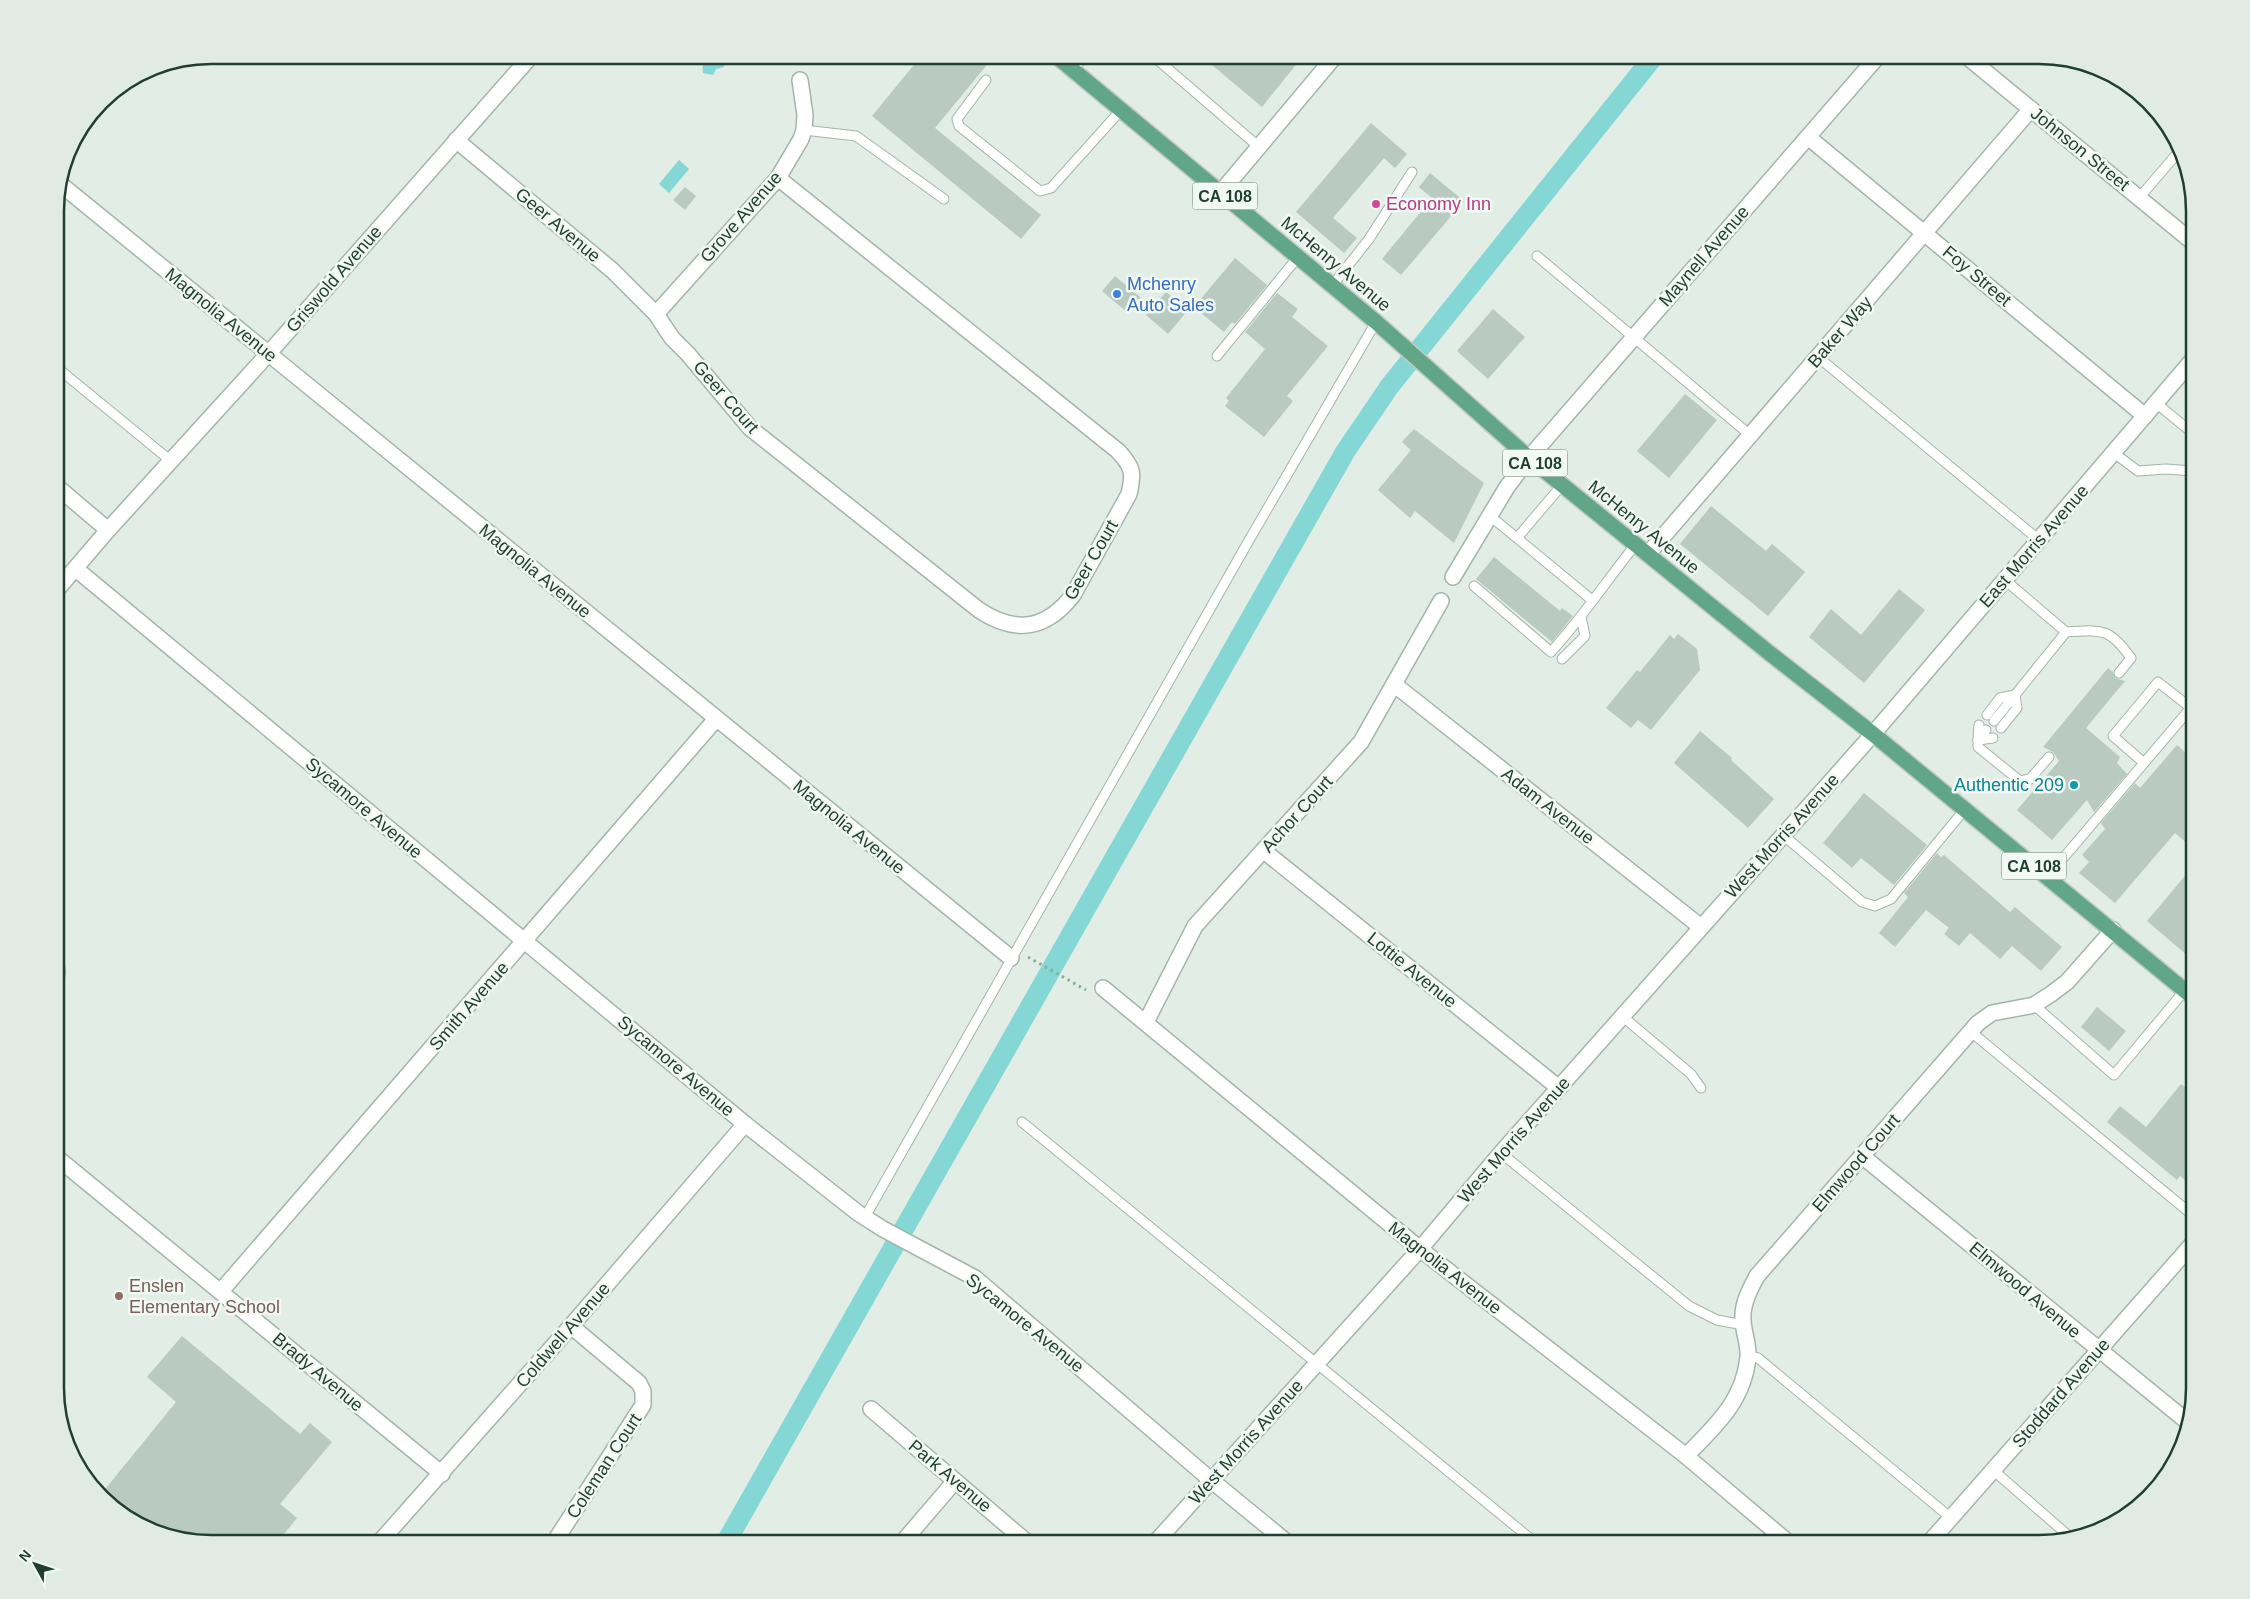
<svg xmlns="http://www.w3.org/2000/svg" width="2250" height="1599" viewBox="0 0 2250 1599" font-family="Helvetica,sans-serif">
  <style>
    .water { fill: #84d7d4 }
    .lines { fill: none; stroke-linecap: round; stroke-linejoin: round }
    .canal { stroke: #84d7d4; stroke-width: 20 }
    .building { fill: #b9cbc0 }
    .service-casing { stroke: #a3b5ab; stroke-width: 11 }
    .minor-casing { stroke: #a3b5ab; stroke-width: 18 }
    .tertiary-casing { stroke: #a3b5ab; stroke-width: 18 }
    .primary-casing { stroke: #c0c9c5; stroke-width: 18 }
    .path { stroke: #7eb498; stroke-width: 3; stroke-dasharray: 2.5 4; stroke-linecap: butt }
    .service { stroke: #fff; stroke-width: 9 }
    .minor { stroke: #fff; stroke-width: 15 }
    .tertiary { stroke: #fff; stroke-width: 15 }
    .primary { stroke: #61a787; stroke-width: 15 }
    .hotel-dot { fill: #d1479c; stroke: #f2f9f4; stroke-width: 2 }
    .shop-dot { fill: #3f7fe0; stroke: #f2f9f4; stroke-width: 2 }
    .culture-dot { fill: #0f9aa8; stroke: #f2f9f4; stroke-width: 2 }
    .education-dot { fill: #8d6e63; stroke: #f2f9f4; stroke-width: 2 }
    .labels { text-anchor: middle; stroke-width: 5; stroke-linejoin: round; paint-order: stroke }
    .shield { fill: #f2f9f4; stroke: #5e776b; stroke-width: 1 }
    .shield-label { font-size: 16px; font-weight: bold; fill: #1f3f30 }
    .street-label { font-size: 18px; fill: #1f3f30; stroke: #f2f9f4 }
    .hotel-label { font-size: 18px; fill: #b23c85; stroke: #f2f9f4; text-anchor: start }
    .shop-label { font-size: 18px; fill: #366cbe; stroke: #f2f9f4; text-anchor: start }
    .culture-label { font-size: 18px; fill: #0d838f; stroke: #f2f9f4; text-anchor: end }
    .education-label { font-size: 18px; fill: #785e54; stroke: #f2f9f4; text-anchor: start }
    .rim { fill: none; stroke: #1f3f30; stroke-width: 2.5 }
  </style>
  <rect width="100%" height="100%" fill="#e1ede5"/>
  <g class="water">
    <path d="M716,55h10l-2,12 -8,2 -3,6 -10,-2c-2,-10 4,-15 13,-18z"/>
    <path d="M679,160l10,9 -20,24 -10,-9z"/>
  </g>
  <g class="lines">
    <path class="canal" d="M725,1544l620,-1092 44,-65 266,-332"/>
  </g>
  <g class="building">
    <path d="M922,55h73l-60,73 106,87 -20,24 -149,-123z"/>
    <path d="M1200,55h91l8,6 -37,46z"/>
    <path d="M1371,123l36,31 -12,14 -11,-10 -51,60 24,20 -13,15 -48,-41z"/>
    <path d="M1430,173l34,28 -63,74 -19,-16 50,-61 -13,-11z"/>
    <path d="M685,187l11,9 -11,14 -12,-10z"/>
    <path d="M1235,258l32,27 -32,39 -3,-2 -8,10 -30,-25z"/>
    <path d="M1115,276l26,22 -13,15 -26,-22z"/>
    <path d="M1166,292l22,18 -20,24 -22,-19z"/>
    <path d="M1277,293l21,16 -6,8 36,29 -41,50 6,5 -29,36 -39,-31 4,-5 -3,-3 39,-49 -20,-17z"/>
    <path d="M1493,309l32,28 -37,42 -31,-28z"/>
    <path d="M1685,394l32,26 -48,58 -32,-27z"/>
    <path d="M1414,429l70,54 -30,60 -39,-32 -5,7 -32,-28 33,-40 -9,-8z"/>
    <path d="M1711,506l55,45 6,-7 33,28 -37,44 -88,-72z"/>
    <path d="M1494,557l66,54 2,-3 11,8 -21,26 -76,-63z"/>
    <path d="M1899,589l26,21 -61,73 -55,-46 22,-28 30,26z"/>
    <path d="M1678,634l19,15 3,21 -49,60 -13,-10 -7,8 -25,-20 31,-38 3,2 30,-37 4,4z"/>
    <path d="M2108,668l5,4 2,6 10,3 -39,47 34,29 -3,6 10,11 -33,38 -7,-12 -35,40 -35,-30 42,-49 -6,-9 -10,-5z"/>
    <path d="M1700,731l32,27 -1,2 43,39 -26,29 -74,-65z"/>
    <path d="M2177,745l18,16v48l-7,9 7,6v26l-20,-17 -60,70 -36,-30 10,-11 -7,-7 23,-26 -4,-6 34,-40 5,5z"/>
    <path d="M1864,793l63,52 -33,40 -33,-27 -9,10 -29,-25z"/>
    <path d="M1937,853l4,4 3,-2 66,57 5,-5 47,40 -21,24 -29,-25 -12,13 -30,-26 -11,13 -15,-12 5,-6 -23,-18 -31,37 -16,-14 29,-36 -4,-4z"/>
    <path d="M2195,864v98l-48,-41z"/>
    <path d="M2097,1007l29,24 -17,20 -28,-24z"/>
    <path d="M2181,1084l14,12v92l-15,-12 -3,4 -70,-58 13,-16 26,21z"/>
    <path d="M182,1336l118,98 10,-11 22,19 -52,62 17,14 -21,26h-65l-50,-8 -59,-43 74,-91 -29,-25z"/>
  </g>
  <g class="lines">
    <defs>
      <g id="service">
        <path d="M1152,55l107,92"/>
        <path d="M1073,70l12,-15"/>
        <path d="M986,80l-29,39 2,7 81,65 11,-3 70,-78"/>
        <path d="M804,130l52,6 88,63"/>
        <path d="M2139,198l42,-49"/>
        <path d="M1537,256l213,179"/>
        <path d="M1332,286l37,-47 43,-67"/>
        <path d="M1217,356l81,-99"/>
        <path d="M1818,357l221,183"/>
        <path d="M55,366l116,95"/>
        <path d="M2156,403l39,32"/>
        <path d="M2114,453l24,18 28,-2 27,2 2,1"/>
        <path d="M1562,485l-45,53 75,62"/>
        <path d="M1490,516l27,22"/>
        <path d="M1474,586l77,66c31,-34 56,-72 85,-108"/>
        <path d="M2066,632c36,-2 43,-5 65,26l-12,15"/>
        <path d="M1562,659l23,-23 -4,-19"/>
        <path d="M1987,715l13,-17 15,-3"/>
        <path d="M1994,721l72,-89 -61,-52"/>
        <path d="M1979,725l-1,15 15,-2"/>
        <path d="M2001,728l16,-20 -2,-13"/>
        <path d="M1986,730l-8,10v7l42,34 10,-2 19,-22"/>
        <path d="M2144,763l-31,-27 45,-54 33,26"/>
        <path d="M1783,835l79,67 13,4 16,-7 74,-90"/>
        <path d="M2048,876l147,-173"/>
        <path d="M2034,1005l80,70 71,-85"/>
        <path d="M1622,1016l69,58 10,14"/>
        <path d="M1970,1031l225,186"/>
        <path d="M1022,1122l515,422"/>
        <path d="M1501,1153l188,153 28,14 27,5"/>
        <path d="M865,1217l383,-675 128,-220"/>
        <path d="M1748,1356l10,2 193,160"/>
        <path d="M1993,1470l77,67"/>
      </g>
      <g id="minor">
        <path d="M1965,55l230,189"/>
        <path d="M1808,137l337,279"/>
        <path d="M456,140l157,131 43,43 16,24 16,16 62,74 229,182c36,24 67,20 94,-15l56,-101c5,-21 4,-27 -11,-43l-340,-273"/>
        <path d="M59,183l952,775"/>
        <path d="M1221,192l115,-137"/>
        <path d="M656,314l122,-136 23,-39 3,-9 1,-15 -5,-35"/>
        <path d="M55,485l53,45"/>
        <path d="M1648,554l383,-445"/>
        <path d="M76,569l669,555 113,89 25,16 92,49 236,202 78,64"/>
        <path d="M1453,577l54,-90 22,-29 350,-403"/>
        <path d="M55,592l53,-62 161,-177 263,-298"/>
        <path d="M1395,685l306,242"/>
        <path d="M1264,851l295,237"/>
        <path d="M55,955l2,17 -2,11"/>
        <path d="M1103,988l317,261 266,207 104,88"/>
        <path d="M1146,1022l49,-96 166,-184 80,-141"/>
        <path d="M55,1156l387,318"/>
        <path d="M1862,1156l327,267"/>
        <path d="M221,1291l495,-572"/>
        <path d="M871,1409l158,135"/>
        <path d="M1686,1456c29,-30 58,-55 62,-99 1,-13 -5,-25 -5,-38 -1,-15 7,-30 14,-43l221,-253 14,-10 42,-8 17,-11 16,-12 46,-52"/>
        <path d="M553,1544l90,-139v-14l-4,-8 -68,-57"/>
        <path d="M901,1544l54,-63"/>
        <path d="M1154,1544l266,-295 81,-96 372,-419"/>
      </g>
      <g id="tertiary">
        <path d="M1873,734l322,-377"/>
        <path d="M378,1544l193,-218 174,-202"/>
        <path d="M1928,1544l267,-303"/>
      </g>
      <path id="primary" d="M1055,55l321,267 153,136 239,194 105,82 322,265"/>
    </defs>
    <use href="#service" class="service-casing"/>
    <use href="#minor" class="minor-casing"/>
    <use href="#tertiary" class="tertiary-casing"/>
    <use href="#primary" class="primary-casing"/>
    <path class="path" d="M1028,957l58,33"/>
    <use href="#service" class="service"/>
    <use href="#minor" class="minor"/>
    <use href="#tertiary" class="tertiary"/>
    <use href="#primary" class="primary"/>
  </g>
  <circle class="hotel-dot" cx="1376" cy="204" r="5"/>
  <circle class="shop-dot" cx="1117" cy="294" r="5"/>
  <circle class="culture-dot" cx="2074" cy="785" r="5"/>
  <circle class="education-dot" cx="119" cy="1296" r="5"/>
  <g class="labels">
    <g class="shield">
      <rect x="1192.5" y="182.5" width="65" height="27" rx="4"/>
      <rect x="1502.5" y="449.5" width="65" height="27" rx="4"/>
      <rect x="2001.5" y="852.5" width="65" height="27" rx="4"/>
    </g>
    <g class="shield-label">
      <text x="1225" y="202">CA 108</text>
      <text x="1535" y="469">CA 108</text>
      <text x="2034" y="872">CA 108</text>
    </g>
    <g class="street-label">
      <text transform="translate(2080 149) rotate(39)" y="6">Johnson Street</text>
      <text transform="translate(741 217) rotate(-49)" y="6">Grove Avenue</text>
      <text transform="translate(558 225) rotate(40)" y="6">Geer Avenue</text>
      <text transform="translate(1704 256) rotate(-49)" y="6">Maynell Avenue</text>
      <text transform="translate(1336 264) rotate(40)" y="6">McHenry Avenue</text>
      <text transform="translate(1977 276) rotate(40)" y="6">Foy Street</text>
      <text transform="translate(334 279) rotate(-49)" y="6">Griswold Avenue</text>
      <text transform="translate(221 315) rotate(39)" y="6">Magnolia Avenue</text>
      <text transform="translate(1840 332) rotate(-49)" y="6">Baker Way</text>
      <text transform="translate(726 397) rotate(49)" y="6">Geer Court</text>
      <text transform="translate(1644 527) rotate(39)" y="6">McHenry Avenue</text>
      <text transform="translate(2034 546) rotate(-49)" y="6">East Morris Avenue</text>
      <text transform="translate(1091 560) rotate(-60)" y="6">Geer Court</text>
      <text transform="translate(535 571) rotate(39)" y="6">Magnolia Avenue</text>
      <text transform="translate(1548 806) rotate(38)" y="6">Adam Avenue</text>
      <text transform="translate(364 808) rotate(40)" y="6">Sycamore Avenue</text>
      <text transform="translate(1297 814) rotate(-48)" y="6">Achor Court</text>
      <text transform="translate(849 827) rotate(39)" y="6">Magnolia Avenue</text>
      <text transform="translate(1782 836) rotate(-48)" y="6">West Morris Avenue</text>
      <text transform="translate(1412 970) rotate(39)" y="6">Lottie Avenue</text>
      <text transform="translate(469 1006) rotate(-49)" y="6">Smith Avenue</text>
      <text transform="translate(676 1066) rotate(40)" y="6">Sycamore Avenue</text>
      <text transform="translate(1514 1140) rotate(-49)" y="6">West Morris Avenue</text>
      <text transform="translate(1856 1163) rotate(-49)" y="6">Elmwood Court</text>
      <text transform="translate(1445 1268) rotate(38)" y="6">Magnolia Avenue</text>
      <text transform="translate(2025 1290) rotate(40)" y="6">Elmwood Avenue</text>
      <text transform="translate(1025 1323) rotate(39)" y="6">Sycamore Avenue</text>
      <text transform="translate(563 1335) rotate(-49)" y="6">Coldwell Avenue</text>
      <text transform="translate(318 1372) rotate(40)" y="6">Brady Avenue</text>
      <text transform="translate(2061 1393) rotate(-49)" y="6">Stoddard Avenue</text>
      <text transform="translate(1246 1442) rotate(-48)" y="6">West Morris Avenue</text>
      <text transform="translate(604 1466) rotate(-57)" y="6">Coleman Court</text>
      <text transform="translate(950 1476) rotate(40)" y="6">Park Avenue</text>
    </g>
    <g class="hotel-label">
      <text x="1386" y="210">Economy Inn</text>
    </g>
    <g class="shop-label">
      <text x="1127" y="290">Mchenry<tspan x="1127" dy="21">Auto Sales</tspan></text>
    </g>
    <g class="culture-label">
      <text x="2064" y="791">Authentic 209</text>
    </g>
    <g class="education-label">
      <text x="129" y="1292">Enslen<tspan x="129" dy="21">Elementary School</tspan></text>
    </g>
  </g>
  <path d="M0 0H2250V1599H0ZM211 64H2039A147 147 0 0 1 2186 211V1388A147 147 0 0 1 2039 1535H211A147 147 0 0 1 64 1388V211A147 147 0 0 1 211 64Z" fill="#e1eae4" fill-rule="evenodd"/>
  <path class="rim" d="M211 64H2039A147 147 0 0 1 2186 211V1388A147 147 0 0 1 2039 1535H211A147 147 0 0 1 64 1388V211A147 147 0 0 1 211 64Z"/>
  <g transform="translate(35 1564) rotate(310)" stroke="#f2f9f4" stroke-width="4" paint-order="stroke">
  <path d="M0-4L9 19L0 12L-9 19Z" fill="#1f3f30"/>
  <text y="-8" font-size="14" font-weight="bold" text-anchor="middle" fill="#1f3f30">N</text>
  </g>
</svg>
